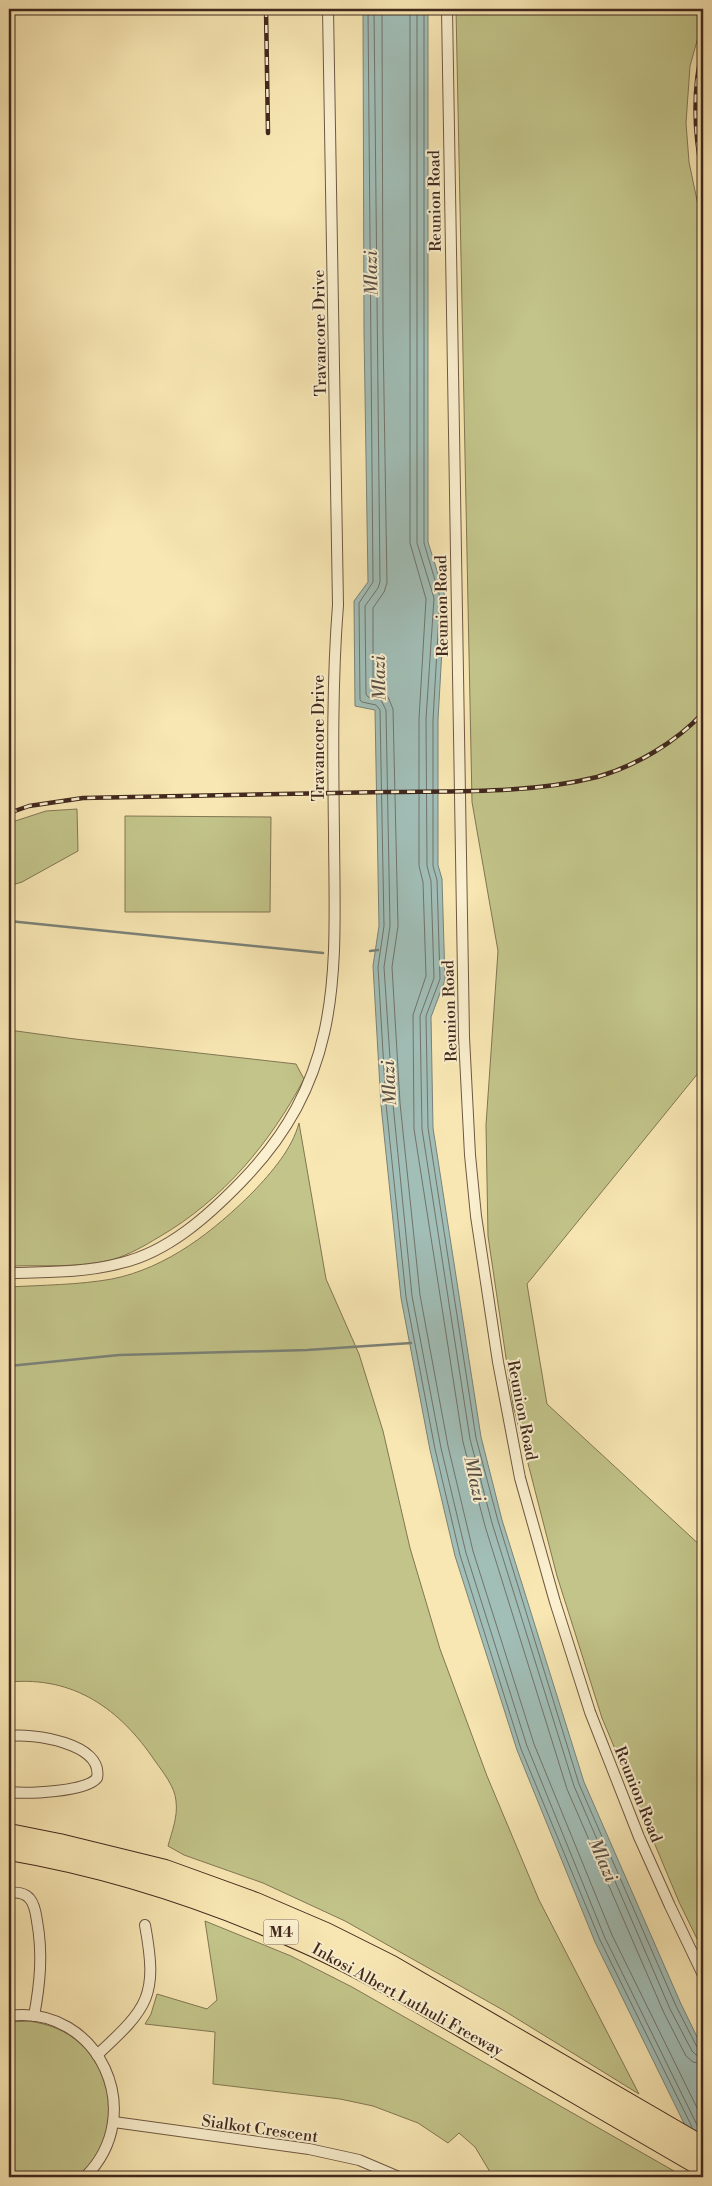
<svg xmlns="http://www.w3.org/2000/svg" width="712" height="2186" viewBox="0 0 712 2186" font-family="'Libre Bodoni',serif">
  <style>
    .green { fill: #c2c489; stroke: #827653 }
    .water { fill: #a1beb7; stroke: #7b8279 }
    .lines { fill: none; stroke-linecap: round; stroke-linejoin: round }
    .shore { stroke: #71736a; stroke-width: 1 }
    .stream { stroke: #7b8279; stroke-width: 2.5 }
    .minor-casing { stroke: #6f5842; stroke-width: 12 }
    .motorway-casing { stroke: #41281d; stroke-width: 22 }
    .minor { stroke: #faefce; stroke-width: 10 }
    .motorway { stroke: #f8e7b3; stroke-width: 20 }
    .rail-casing { stroke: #41281d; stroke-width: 4.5 }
    .rail { stroke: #faefce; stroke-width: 2.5; stroke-dasharray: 8; stroke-linecap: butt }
    .labels { text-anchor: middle; stroke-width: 4; stroke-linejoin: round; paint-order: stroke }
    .shield { fill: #faefce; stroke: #786452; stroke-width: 1 }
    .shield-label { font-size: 15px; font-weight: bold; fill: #41281d }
    .street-label { font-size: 16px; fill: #41281d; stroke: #faefce }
    .water-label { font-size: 18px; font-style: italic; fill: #594e44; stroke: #faefce }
  </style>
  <rect width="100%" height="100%" fill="#f8e7b3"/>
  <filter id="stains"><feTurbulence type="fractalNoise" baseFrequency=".004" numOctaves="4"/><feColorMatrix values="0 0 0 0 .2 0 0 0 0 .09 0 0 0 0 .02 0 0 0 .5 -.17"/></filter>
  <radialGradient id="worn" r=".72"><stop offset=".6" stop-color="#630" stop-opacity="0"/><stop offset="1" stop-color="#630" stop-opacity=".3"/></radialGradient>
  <g class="green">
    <path d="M456,9h247v10l-13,47 -4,57 3,39 14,67v838l-176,217 20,120 156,144v403l-24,-49 -77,-184 -45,-142 -44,-171 -25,-169 -2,-111 12,-174 -26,-149z"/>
    <path d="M77,809l1,42 -56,31 -13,4v-63l37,-12z"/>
    <path d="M125,816l146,1 -1,95h-145z"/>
    <path d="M9,1030l66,9 221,25 8,15c-34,64 -81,121 -145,158 -15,9 -30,18 -48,23 -32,8 -69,5 -102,6z"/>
    <path d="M299,1123l27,156 33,75 24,77 27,117 30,101 47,127 52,124 100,194 -136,-84 -158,-89 -82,-38 -79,-28 -16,-9c4,-15 10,-29 8,-45 -1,-14 -13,-29 -21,-40 -35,-52 -81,-85 -146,-79v-395c34,-2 69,-2 103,-8 55,-11 102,-48 141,-87 19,-20 39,-43 46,-69z"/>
    <path d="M205,1921l86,35 61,31 322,184 3,6h-184l-18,-30 -16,-14 -11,10 -30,-20 -45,-17 -33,-7 -127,-15 2,-52 -70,-8 6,-10 6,-20 50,15 10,-9z"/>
    <path d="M29,2021c19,3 37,9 52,23 39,35 37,101 -4,133h-68v-155z"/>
  </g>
  <path class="water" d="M363,9h65v533l17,54 -7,124v145l4,14 3,101 -14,37 2,111 48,309 21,83 82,262 97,222 22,45v113l-108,-220 -78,-192 -62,-194 -25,-106 -29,-152 -20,-193 -8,-139 6,-40 -4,-216 -20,-4 -1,-105 14,-19 -4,-250z"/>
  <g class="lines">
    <g class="shore">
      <path d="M368,9l5,573 -14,21 1,97 2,2 14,3 4,5 4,216 -6,41 8,137 20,193 29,152 25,106 61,194 79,191 92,187"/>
      <path d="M374,9l6,573 -2,6 -13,18 1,88 2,3 13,3 5,10 4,216 -6,41 9,137 19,192 29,152 25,105 61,193 78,192 96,195"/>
      <path d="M382,9l1,323 4,251 -3,9 -11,16v80l15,9 5,12 5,217 -6,41 8,136 20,192 28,151 25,105 61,193 78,191 91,185"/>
      <path d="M410,9v534l16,56 -7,120v147l4,16 3,94 -13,39 1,114 49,313 22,84 82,263 97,224 22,43 7,6 10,2"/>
      <path d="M417,9v534l17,55 -8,121 1,147 4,15 3,97 -14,38 2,113 48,310 22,84 82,263 96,223 22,42 4,4 7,1"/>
      <path d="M424,9v534l16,54 -7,123v146l4,14 3,99 -14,37 2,112 48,310 22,83 81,263 97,222 21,41 6,3"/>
    </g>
    <g class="stream">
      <path d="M9,921l314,32"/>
      <path d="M370,951l8,-1"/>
      <path d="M9,1366l110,-11 188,-5 104,-7"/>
    </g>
    <defs>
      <g id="minor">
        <path d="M447,9l17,1028 6,118 6,61 22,146 22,116 35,124 35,110 49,125 31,69 33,69"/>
        <path d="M9,1273c37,-1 75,0 112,-10 47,-11 87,-47 120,-81 104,-107 94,-210 93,-348 -1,-76 -2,-153 4,-229l-10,-596"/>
        <path d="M9,1736c23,-3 95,7 88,42 -11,14 -70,16 -88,14"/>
        <path d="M9,1893c7,-1 16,0 21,6 5,6 6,15 7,22 6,33 3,63 -3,95"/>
        <path d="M9,2016c90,-12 140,98 76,161"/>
        <path d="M97,2055c52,-48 61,-59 48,-130"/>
        <path d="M114,2122l195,27 50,11 40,17"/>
      </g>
      <g id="motorway">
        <path d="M9,1834l50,10 106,26 91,33 70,30 64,32 313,182"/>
        <path d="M9,1850c106,18 210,53 308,98 58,27 114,61 169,93 72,42 145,84 217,126"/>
      </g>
    </defs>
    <use href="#minor" class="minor-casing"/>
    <use href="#motorway" class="motorway-casing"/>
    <use href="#minor" class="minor"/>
    <use href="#motorway" class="motorway"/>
    <defs>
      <g id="rail">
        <path d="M266,9l2,124"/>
        <path d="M703,47c-11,43 -9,87 0,130"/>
        <path d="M9,813l20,-7 54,-8c101,-2 202,-4 303,-6 70,-1 143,2 211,-15 39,-11 79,-35 106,-64"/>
      </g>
    </defs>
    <use href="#rail" class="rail-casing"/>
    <use href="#rail" class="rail"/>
  </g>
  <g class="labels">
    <rect class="shield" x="263.5" y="1919.5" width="35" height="25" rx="4"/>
    <g class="shield-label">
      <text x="281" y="1937">M4</text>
    </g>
    <g class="street-label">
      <text transform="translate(434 201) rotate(-91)" y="6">Reunion Road</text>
      <text transform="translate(319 333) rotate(-91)" y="6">Travancore Drive</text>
      <text transform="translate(441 606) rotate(-91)" y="6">Reunion Road</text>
      <text transform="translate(318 738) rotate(-90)" y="6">Travancore Drive</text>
      <text transform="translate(449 1011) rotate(-92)" y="6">Reunion Road</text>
      <text transform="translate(523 1410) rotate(79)" y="6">Reunion Road</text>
      <text transform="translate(639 1794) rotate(68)" y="6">Reunion Road</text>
      <text transform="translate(408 1999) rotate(29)" y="6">Inkosi Albert Luthuli Freeway</text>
      <text transform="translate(260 2128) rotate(8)" y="6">Sialkot Crescent</text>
    </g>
    <g class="water-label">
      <text transform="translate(371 273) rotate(-91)" y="6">Mlazi</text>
      <text transform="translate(379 678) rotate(-91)" y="6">Mlazi</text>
      <text transform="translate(389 1083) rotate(-93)" y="6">Mlazi</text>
      <text transform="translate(475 1479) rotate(78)" y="6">Mlazi</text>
      <text transform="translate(603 1860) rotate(66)" y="6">Mlazi</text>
    </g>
  </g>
  <rect width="712" height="2186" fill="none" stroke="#f8e7b3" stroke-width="30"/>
  <rect x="10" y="10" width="692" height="2166" fill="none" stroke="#41281d" stroke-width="2.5"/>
  <rect x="15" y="15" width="682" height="2156" fill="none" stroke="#41281d"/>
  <rect width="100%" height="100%" filter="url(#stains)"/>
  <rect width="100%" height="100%" fill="url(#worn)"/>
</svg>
